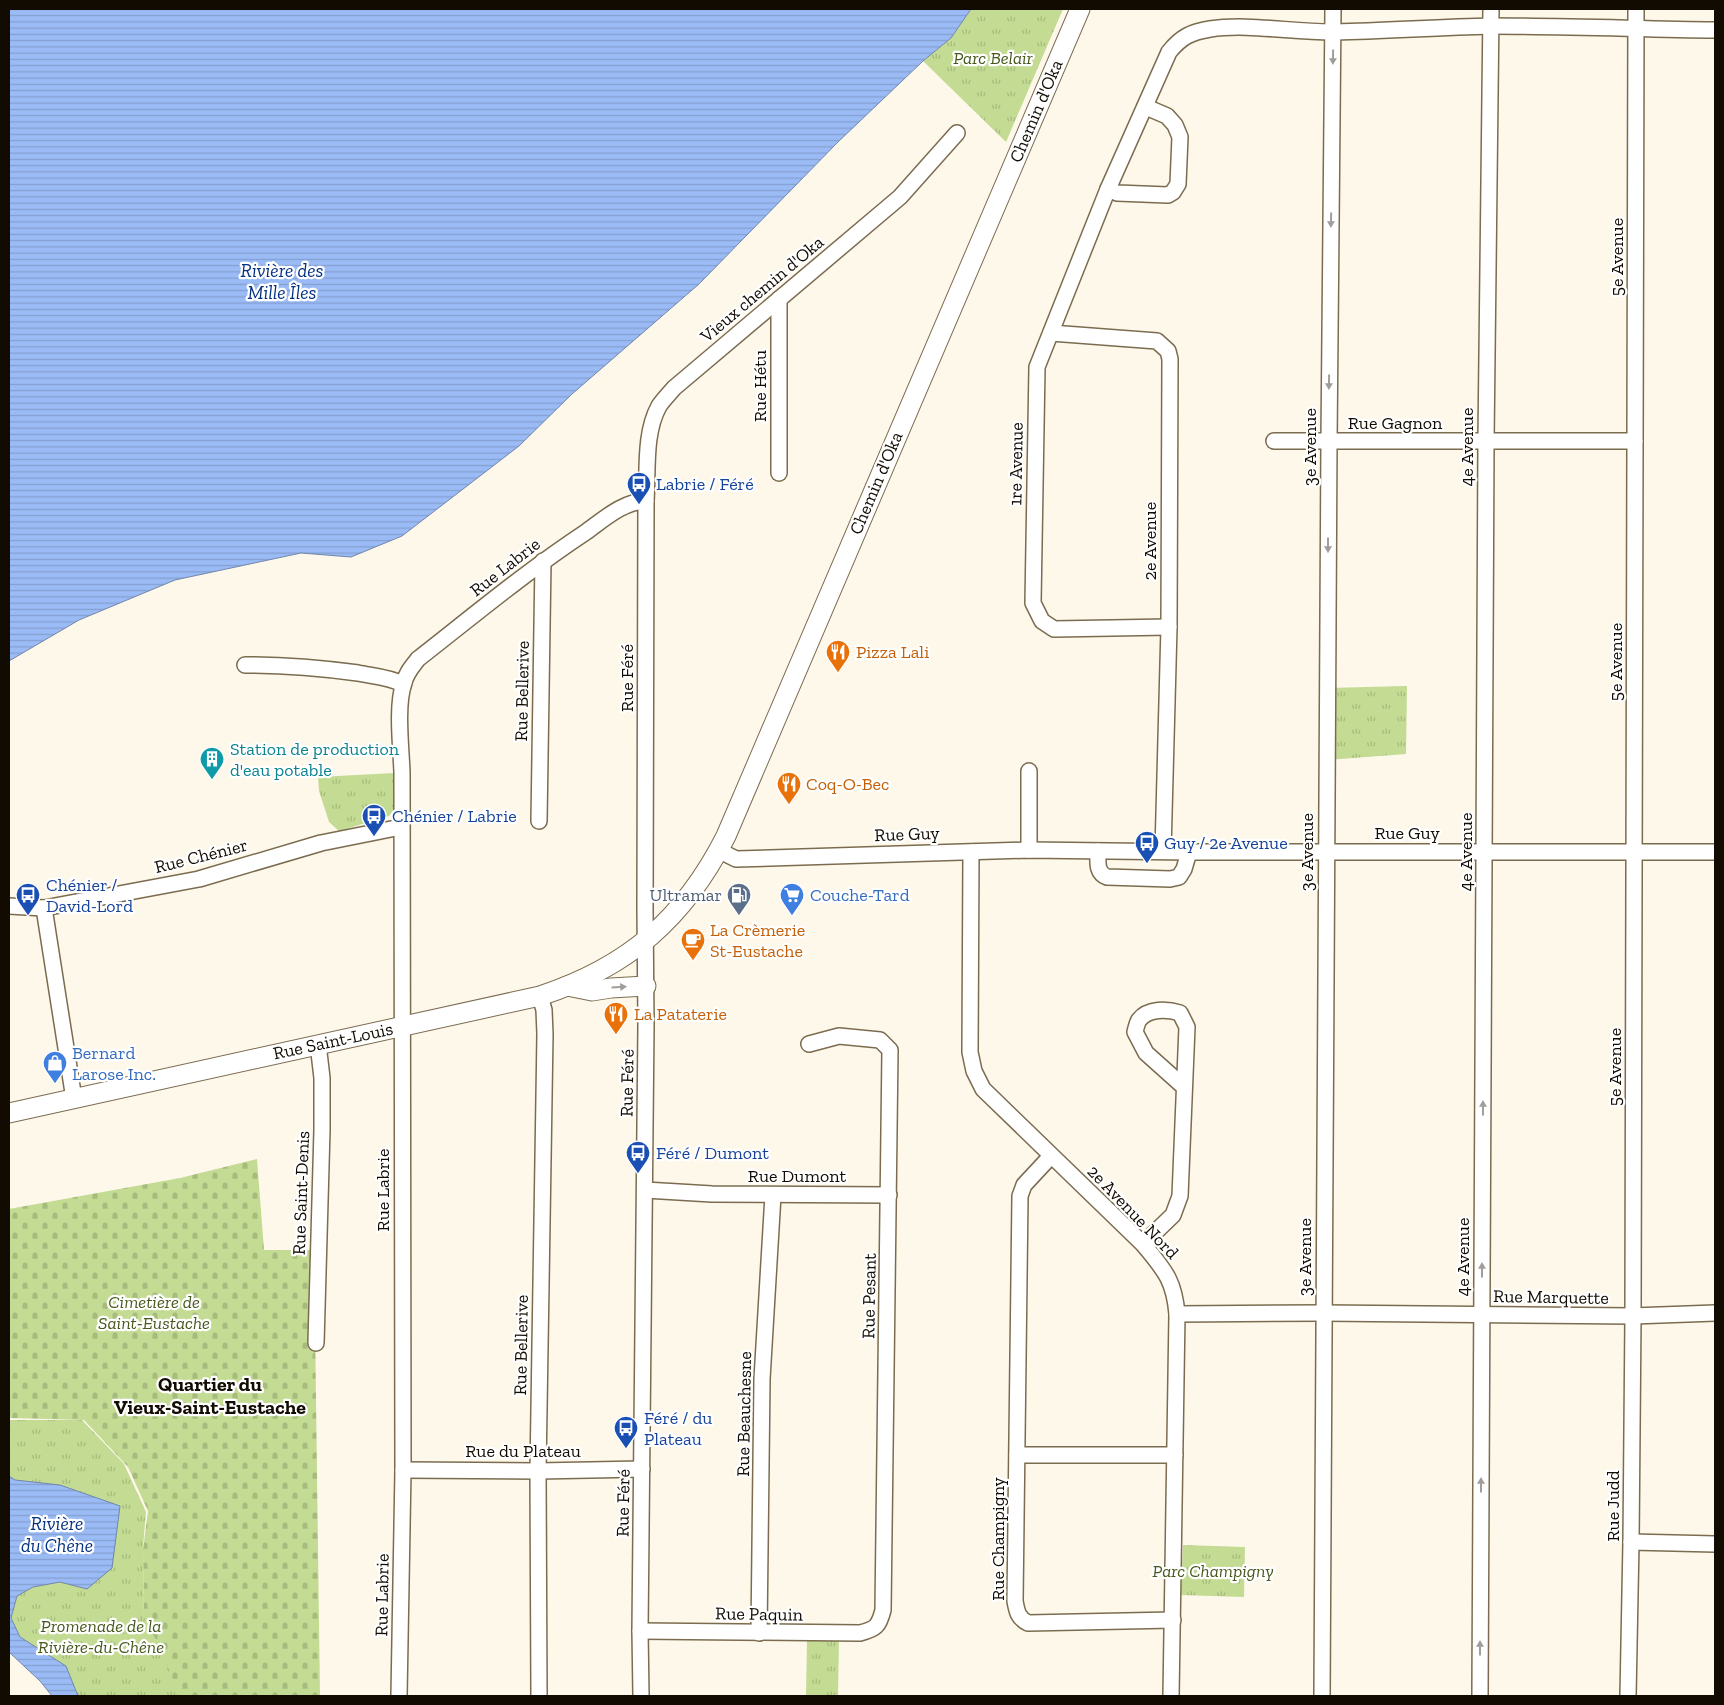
<svg xmlns="http://www.w3.org/2000/svg" width="1724" height="1705" viewBox="0 0 1724 1705" font-family="'Zilla Slab',serif">
  <style>
    .cemetery { fill: url(#cemetery-stones) }
    .park { fill: url(#park-tufts) }
    .water { fill: url(#water-rules); stroke: #7186ac }
    .lines { fill: none; stroke-linecap: round; stroke-linejoin: round }
    .minor-casing { stroke: #7b6c4f; stroke-width: 18 }
    .major-casing { stroke: #7b6c4f; stroke-width: 21 }
    .minor { stroke: #fff; stroke-width: 15 }
    .major { stroke: #fff; stroke-width: 19 }
    .oneway { fill: #a09d9a }
    .labels { text-anchor: middle; stroke-width: 4.5; stroke-linejoin: round; paint-order: stroke }
    .park-label { font-size: 18px; font-style: italic; fill: #48591e; stroke: #fff }
    .street-label { font-size: 18px; fill: #110b02; stroke: #fff }
    .transit-label { font-size: 18px; fill: #164399; stroke: #fff; text-anchor: start }
    .food-label { font-size: 18px; fill: #c56008; stroke: #fff; text-anchor: start }
    .culture-label { font-size: 18px; fill: #0d838f; stroke: #fff; text-anchor: start }
    .service-label { font-size: 18px; fill: #4e5e75; stroke: #fff; text-anchor: end }
    .shop-label { font-size: 18px; fill: #366cbe; stroke: #fff; text-anchor: start }
    .water-label { font-size: 19px; font-style: italic; fill: #043282; stroke: #fff }
    .quarter-label { font-size: 20px; font-weight: bold; fill: #110b02; stroke: #fff }
  </style>
  <defs>
    <pattern id="cemetery-stones" width="16" height="16" patternUnits="userSpaceOnUse" patternTransform="scale(1.25)"><rect width="16" height="16" fill="#c3db93"/><path d="M2 7V4a2 2 0 0 1 4 0v3zM10 15v-3a2 2 0 0 1 4 0v3z" fill="#a6bb7d"/></pattern>
    <pattern id="park-tufts" width="24" height="20" patternUnits="userSpaceOnUse" patternTransform="scale(1.25)"><rect width="24" height="20" fill="#c3db93"/><path d="M3 7l-1-3M5 7V3M7 7l1-3M15 17l-1-3M17 17v-4M19 17l1-3" fill="none" stroke="#a6bb7d"/></pattern>
    <pattern id="water-rules" width="6" height="5" patternUnits="userSpaceOnUse" patternTransform="scale(1.25)"><rect width="6" height="5" fill="#9abbf5"/><path d="M0 2.5h6" fill="none" stroke="#849fd0"/></pattern>
  </defs>
  <rect width="100%" height="100%" fill="#fef8eb"/>
  <path class="cemetery" d="M257,1159l7,91h50l6,446h-155l-21,-79 -1,-67 5,-39 -20,-44 -44,-47 -75,-2v-209l171,-31z"/>
  <g class="park">
    <path d="M971,9h92l-57,133 -83,-81 28,-23z"/>
    <path d="M1407,686l-1,68 -79,6v-72z"/>
    <path d="M394,773l1,36 -6,7 -50,15 -10,-9 -10,-31 -1,-14z"/>
    <path d="M9,1420h73l42,44 22,48 -3,35 1,70 21,40 13,39h-100l-12,-30 -46,-29 -9,-19 6,-22 16,-9 27,-5 27,7 -27,-104 -45,-5 -6,-4z"/>
    <path d="M1183,1545l62,2 -1,50 -63,-2z"/>
    <path d="M807,1640h32l-1,56h-32z"/>
  </g>
  <g class="water">
    <path d="M9,9h962l-20,29 -28,23 -85,81 -139,142 -127,110 -53,52 -117,90 -51,21 -50,-4 -126,27 -96,40 -70,41z"/>
    <path d="M9,1476l6,4 45,5 60,21 -8,62 -25,21 -27,-7 -27,5 -16,9 -6,22 9,19 46,29 12,30h-26l-12,-15 -31,-29z"/>
  </g>
  <g class="lines">
    <defs>
      <g id="minor">
        <path d="M1108,189l9,4 51,2 5,-3 5,-8 2,-47 -5,-12 -8,-9 -21,-9"/>
        <path d="M779,299v174"/>
        <path d="M1051,333l106,8 11,10 2,8 -1,268 -6,224"/>
        <path d="M1274,441h361"/>
        <path d="M1169,627l-115,2 -12,-8 -9,-18 4,-236 71,-178 61,-137c12,-15 22,-20 41,-23 39,-6 86,4 126,3 51,-1 103,-5 155,-6 75,0 150,3 224,4"/>
        <path d="M245,665c38,0 75,3 113,8 15,3 31,4 45,11"/>
        <path d="M539,821l4,-260"/>
        <path d="M718,850l18,9 293,-9 160,2h526"/>
        <path d="M1029,850v-79"/>
        <path d="M1098,851c0,11 -2,22 9,26l63,2 9,-2 5,-8 5,-17"/>
        <path d="M971,852l-1,200 4,19 9,18 160,155c21,26 31,35 34,70l-6,382"/>
        <path d="M9,906l35,2 155,-29 122,-36 80,-16"/>
        <path d="M44,908l30,191"/>
        <path d="M1051,1156l-27,29 -4,11 -5,405c2,11 3,17 13,22l145,-3"/>
        <path d="M645,1190l67,4 177,1"/>
        <path d="M1143,1244l30,-29 7,-19 7,-169 -7,-14c-13,-4 -32,-5 -41,7 -2,3 -3,8 -4,12l11,21 38,34"/>
        <path d="M1177,1314l146,-1 310,3 82,-3"/>
        <path d="M316,1343l6,-213v-52l-4,-34"/>
        <path d="M1017,1455h158"/>
        <path d="M403,1470l135,1 104,-2"/>
        <path d="M1631,1542l84,2"/>
        <path d="M640,1631l220,2c16,-4 19,-7 23,-23l7,-560 -10,-10 -41,-4 -30,8"/>
        <path d="M759,1633l3,-254 11,-184"/>
        <path d="M399,1696l4,-226 -1,-698c-1,-25 -6,-67 2,-89 2,-10 8,-16 14,-24 55,-43 109,-88 168,-127 18,-13 38,-31 60,-31"/>
        <path d="M539,1696l-1,-225 7,-437 -1,-24 -4,-14"/>
        <path d="M641,1696l-1,-65 6,-606 -1,-117 1,-407c2,-30 -2,-68 13,-95 4,-6 10,-12 15,-18l226,-191 57,-64"/>
        <path d="M1322,1696l7,-1255 4,-432"/>
        <path d="M1480,1696l6,-1255 5,-432"/>
        <path d="M1628,1696l3,-154 2,-226 3,-1307"/>
      </g>
      <g id="major">
        <path d="M567,986l25,5 19,-3 35,-2"/>
        <path d="M9,1113l531,-117c88,-29 144,-77 186,-160l354,-827"/>
      </g>
    </defs>
    <use href="#minor" class="minor-casing"/>
    <use href="#major" class="major-casing"/>
    <use href="#minor" class="minor"/>
    <use href="#major" class="major"/>
  </g>
  <defs><path id="oneway-solid" d="M-6-.8H1V-3.2L6.5 0L1 3.2V.8H-6Z" transform="scale(1.25)"/></defs>
  <g class="oneway">
    <use href="#oneway-solid" transform="translate(1333 57) rotate(91)"/>
    <use href="#oneway-solid" transform="translate(1331 220) rotate(91)"/>
    <use href="#oneway-solid" transform="translate(1329 382) rotate(91)"/>
    <use href="#oneway-solid" transform="translate(1328 545) rotate(90)"/>
    <use href="#oneway-solid" transform="translate(619 987) rotate(-4)"/>
    <use href="#oneway-solid" transform="translate(1483 1108) rotate(-90)"/>
    <use href="#oneway-solid" transform="translate(1482 1270) rotate(-90)"/>
    <use href="#oneway-solid" transform="translate(1481 1485) rotate(-90)"/>
    <use href="#oneway-solid" transform="translate(1480 1648) rotate(-90)"/>
  </g>
  <defs>
    <symbol id="bus-pin" viewBox="-11 -11 22 30"><path d="M0 17L-7.5 6A9.5 9.5 0 1 1 7.5 6Z" fill="#1a4fb4" stroke="#fff"/><path d="M-5-6H5V4H4V6H2V4H-2V6H-4V4H-5ZM-3.5-4V0h7V-4ZM-3.5 1.2v1.5H-2V1.2ZM2 1.2v1.5H3.5V1.2Z" fill="#fff"/></symbol>
    <symbol id="restaurant-pin" viewBox="-11 -11 22 30"><path d="M0 17L-7.5 6A9.5 9.5 0 1 1 7.5 6Z" fill="#e8710a" stroke="#fff"/><path d="M-5-6h1v4h1v-4h1v4h1v-4h1v5L-1.5 .5V6h-2V.5L-5-1ZM5-6V6H3V1.5H1.5Q1.5-4 5-6Z" fill="#fff"/></symbol>
    <symbol id="building-pin" viewBox="-11 -11 22 30"><path d="M0 17L-7.5 6A9.5 9.5 0 1 1 7.5 6Z" fill="#0f9aa8" stroke="#fff"/><path d="M-4-6H4V6H1V3H-1V6H-4ZM-2.5-4.3h1.7v1.8h-1.7ZM.8-4.3h1.7v1.8H.8ZM-2.5-1h1.7V.8h-1.7ZM.8-1h1.7V.8H.8Z" fill="#fff"/></symbol>
    <symbol id="fuel-pin" viewBox="-11 -11 22 30"><path d="M0 17L-7.5 6A9.5 9.5 0 1 1 7.5 6Z" fill="#5c6f8a" stroke="#fff"/><path d="M-5.5-6h7V0h2V4h1.3V-2.5L3-4.5l.8-.8L6-3V5H2.5V1h-1V6h-7ZM-4.2-4.7v3.2H.2V-4.7Z" fill="#fff"/></symbol>
    <symbol id="supermarket-pin" viewBox="-11 -11 22 30"><path d="M0 17L-7.5 6A9.5 9.5 0 1 1 7.5 6Z" fill="#3f7fe0" stroke="#fff"/><path d="M-6-5.5h2.5l.6 2H6L4.5 2H-2.5L-4.4-4H-6ZM-1.5 3.2a1.3 1.3 0 1 0 .1 0ZM3 3.2a1.3 1.3 0 1 0 .1 0Z" fill="#fff"/></symbol>
    <symbol id="cafe-pin" viewBox="-11 -11 22 30"><path d="M0 17L-7.5 6A9.5 9.5 0 1 1 7.5 6Z" fill="#e8710a" stroke="#fff"/><path d="M-5.5-4.5H6V0H3Q3 3.5 0 3.5H-2.5Q-5.5 3.5-5.5 0ZM3-3.2v2h1.7v-2ZM-6 4.5H4V6H-6Z" fill="#fff"/></symbol>
    <symbol id="shop-pin" viewBox="-11 -11 22 30"><path d="M0 17L-7.5 6A9.5 9.5 0 1 1 7.5 6Z" fill="#3f7fe0" stroke="#fff"/><path d="M-5-2.5h2.3a2.7 3.5 0 0 1 5.4 0H5L5.5 6h-11ZM-1.5-2.5h3a1.5 2.3 0 0 0-3 0Z" fill="#fff"/></symbol>
  </defs>
  <g fill-rule="evenodd">
    <use href="#bus-pin" x="625" y="470" width="28" height="38"/>
    <use href="#restaurant-pin" x="824" y="638" width="28" height="38"/>
    <use href="#building-pin" x="198" y="745" width="28" height="38"/>
    <use href="#restaurant-pin" x="775" y="770" width="28" height="38"/>
    <use href="#bus-pin" x="360" y="802" width="28" height="38"/>
    <use href="#bus-pin" x="1133" y="829" width="28" height="38"/>
    <use href="#bus-pin" x="14" y="881" width="28" height="38"/>
    <use href="#fuel-pin" x="725" y="881" width="28" height="38"/>
    <use href="#supermarket-pin" x="778" y="881" width="28" height="38"/>
    <use href="#cafe-pin" x="679" y="926" width="28" height="38"/>
    <use href="#restaurant-pin" x="602" y="1000" width="28" height="38"/>
    <use href="#shop-pin" x="41" y="1049" width="28" height="38"/>
    <use href="#bus-pin" x="624" y="1139" width="28" height="38"/>
    <use href="#bus-pin" x="612" y="1414" width="28" height="38"/>
  </g>
  <g class="labels">
    <g class="park-label">
      <text x="993" y="64">Parc Belair</text>
      <text x="154" y="1308">Cimetière de<tspan x="154" dy="21">Saint-Eustache</tspan></text>
      <text x="1213" y="1577">Parc Champigny</text>
      <text x="101" y="1632">Promenade de la<tspan x="101" dy="21">Rivière-du-Chêne</tspan></text>
    </g>
    <g class="street-label">
      <text transform="translate(1036 111) rotate(-67)" y="6">Chemin d'Oka</text>
      <text transform="translate(1617 257) rotate(-90)" y="6">5e Avenue</text>
      <text transform="translate(762 289) rotate(-40)" y="6">Vieux chemin d'Oka</text>
      <text transform="translate(760 386) rotate(-90)" y="6">Rue Hétu</text>
      <text x="1395" y="429">Rue Gagnon</text>
      <text transform="translate(1310 447) rotate(-90)" y="6">3e Avenue</text>
      <text transform="translate(1467 447) rotate(-90)" y="6">4e Avenue</text>
      <text transform="translate(1016 464) rotate(-89)" y="6">1re Avenue</text>
      <text transform="translate(876 483) rotate(-67)" y="6">Chemin d'Oka</text>
      <text transform="translate(1150 541) rotate(-90)" y="6">2e Avenue</text>
      <text transform="translate(505 567) rotate(-38)" y="6">Rue Labrie</text>
      <text transform="translate(1616 662) rotate(-90)" y="6">5e Avenue</text>
      <text transform="translate(627 678) rotate(-90)" y="6">Rue Féré</text>
      <text transform="translate(522 691) rotate(-89)" y="6">Rue Bellerive</text>
      <text x="1407" y="839">Rue Guy</text>
      <text transform="translate(907 834) rotate(-2)" y="6">Rue Guy</text>
      <text transform="translate(1307 852) rotate(-90)" y="6">3e Avenue</text>
      <text transform="translate(1466 852) rotate(-90)" y="6">4e Avenue</text>
      <text transform="translate(201 856) rotate(-14)" y="6">Rue Chénier</text>
      <text transform="translate(333 1041) rotate(-12)" y="6">Rue Saint-Louis</text>
      <text transform="translate(1615 1067) rotate(-90)" y="6">5e Avenue</text>
      <text transform="translate(627 1083) rotate(-89)" y="6">Rue Féré</text>
      <text x="797" y="1182">Rue Dumont</text>
      <text transform="translate(383 1190) rotate(-90)" y="6">Rue Labrie</text>
      <text transform="translate(301 1193) rotate(-88)" y="6">Rue Saint-Denis</text>
      <text transform="translate(1133 1212) rotate(46)" y="6">2e Avenue Nord</text>
      <text transform="translate(1305 1257) rotate(-90)" y="6">3e Avenue</text>
      <text transform="translate(1463 1257) rotate(-90)" y="6">4e Avenue</text>
      <text transform="translate(869 1296) rotate(-89)" y="6">Rue Pesant</text>
      <text transform="translate(1551 1297) rotate(1)" y="6">Rue Marquette</text>
      <text transform="translate(521 1345) rotate(-89)" y="6">Rue Bellerive</text>
      <text transform="translate(744 1414) rotate(-89)" y="6">Rue Beauchesne</text>
      <text x="523" y="1457">Rue du Plateau</text>
      <text transform="translate(623 1503) rotate(-89)" y="6">Rue Féré</text>
      <text transform="translate(1613 1506) rotate(-90)" y="6">Rue Judd</text>
      <text transform="translate(998 1539) rotate(-90)" y="6">Rue Champigny</text>
      <text transform="translate(382 1595) rotate(-89)" y="6">Rue Labrie</text>
      <text transform="translate(759 1614) rotate(1)" y="6">Rue Paquin</text>
    </g>
    <g class="transit-label">
      <text x="656" y="490">Labrie / Féré</text>
      <text x="392" y="822">Chénier / Labrie</text>
      <text x="1164" y="849">Guy / 2e Avenue</text>
      <text x="46" y="891">Chénier /<tspan x="46" dy="21">David-Lord</tspan></text>
      <text x="656" y="1159">Féré / Dumont</text>
      <text x="644" y="1424">Féré / du<tspan x="644" dy="21">Plateau</tspan></text>
    </g>
    <g class="food-label">
      <text x="856" y="658">Pizza Lali</text>
      <text x="806" y="790">Coq-O-Bec</text>
      <text x="710" y="936">La Crèmerie<tspan x="710" dy="21">St-Eustache</tspan></text>
      <text x="634" y="1020">La Pataterie</text>
    </g>
    <g class="culture-label">
      <text x="230" y="755">Station de production<tspan x="230" dy="21">d'eau potable</tspan></text>
    </g>
    <g class="service-label">
      <text x="722" y="901">Ultramar</text>
    </g>
    <g class="shop-label">
      <text x="810" y="901">Couche-Tard</text>
      <text x="72" y="1059">Bernard<tspan x="72" dy="21">Larose Inc.</tspan></text>
    </g>
    <g class="water-label">
      <text x="282" y="277">Rivière des<tspan x="282" dy="22">Mille Îles</tspan></text>
      <text x="57" y="1530">Rivière<tspan x="57" dy="22">du Chêne</tspan></text>
    </g>
    <g class="quarter-label">
      <text x="210" y="1391">Quartier du<tspan x="210" dy="23">Vieux-Saint-Eustache</tspan></text>
    </g>
  </g>
  <rect width="1724" height="1705" fill="none" stroke="#110b02" stroke-width="20"/>
</svg>
